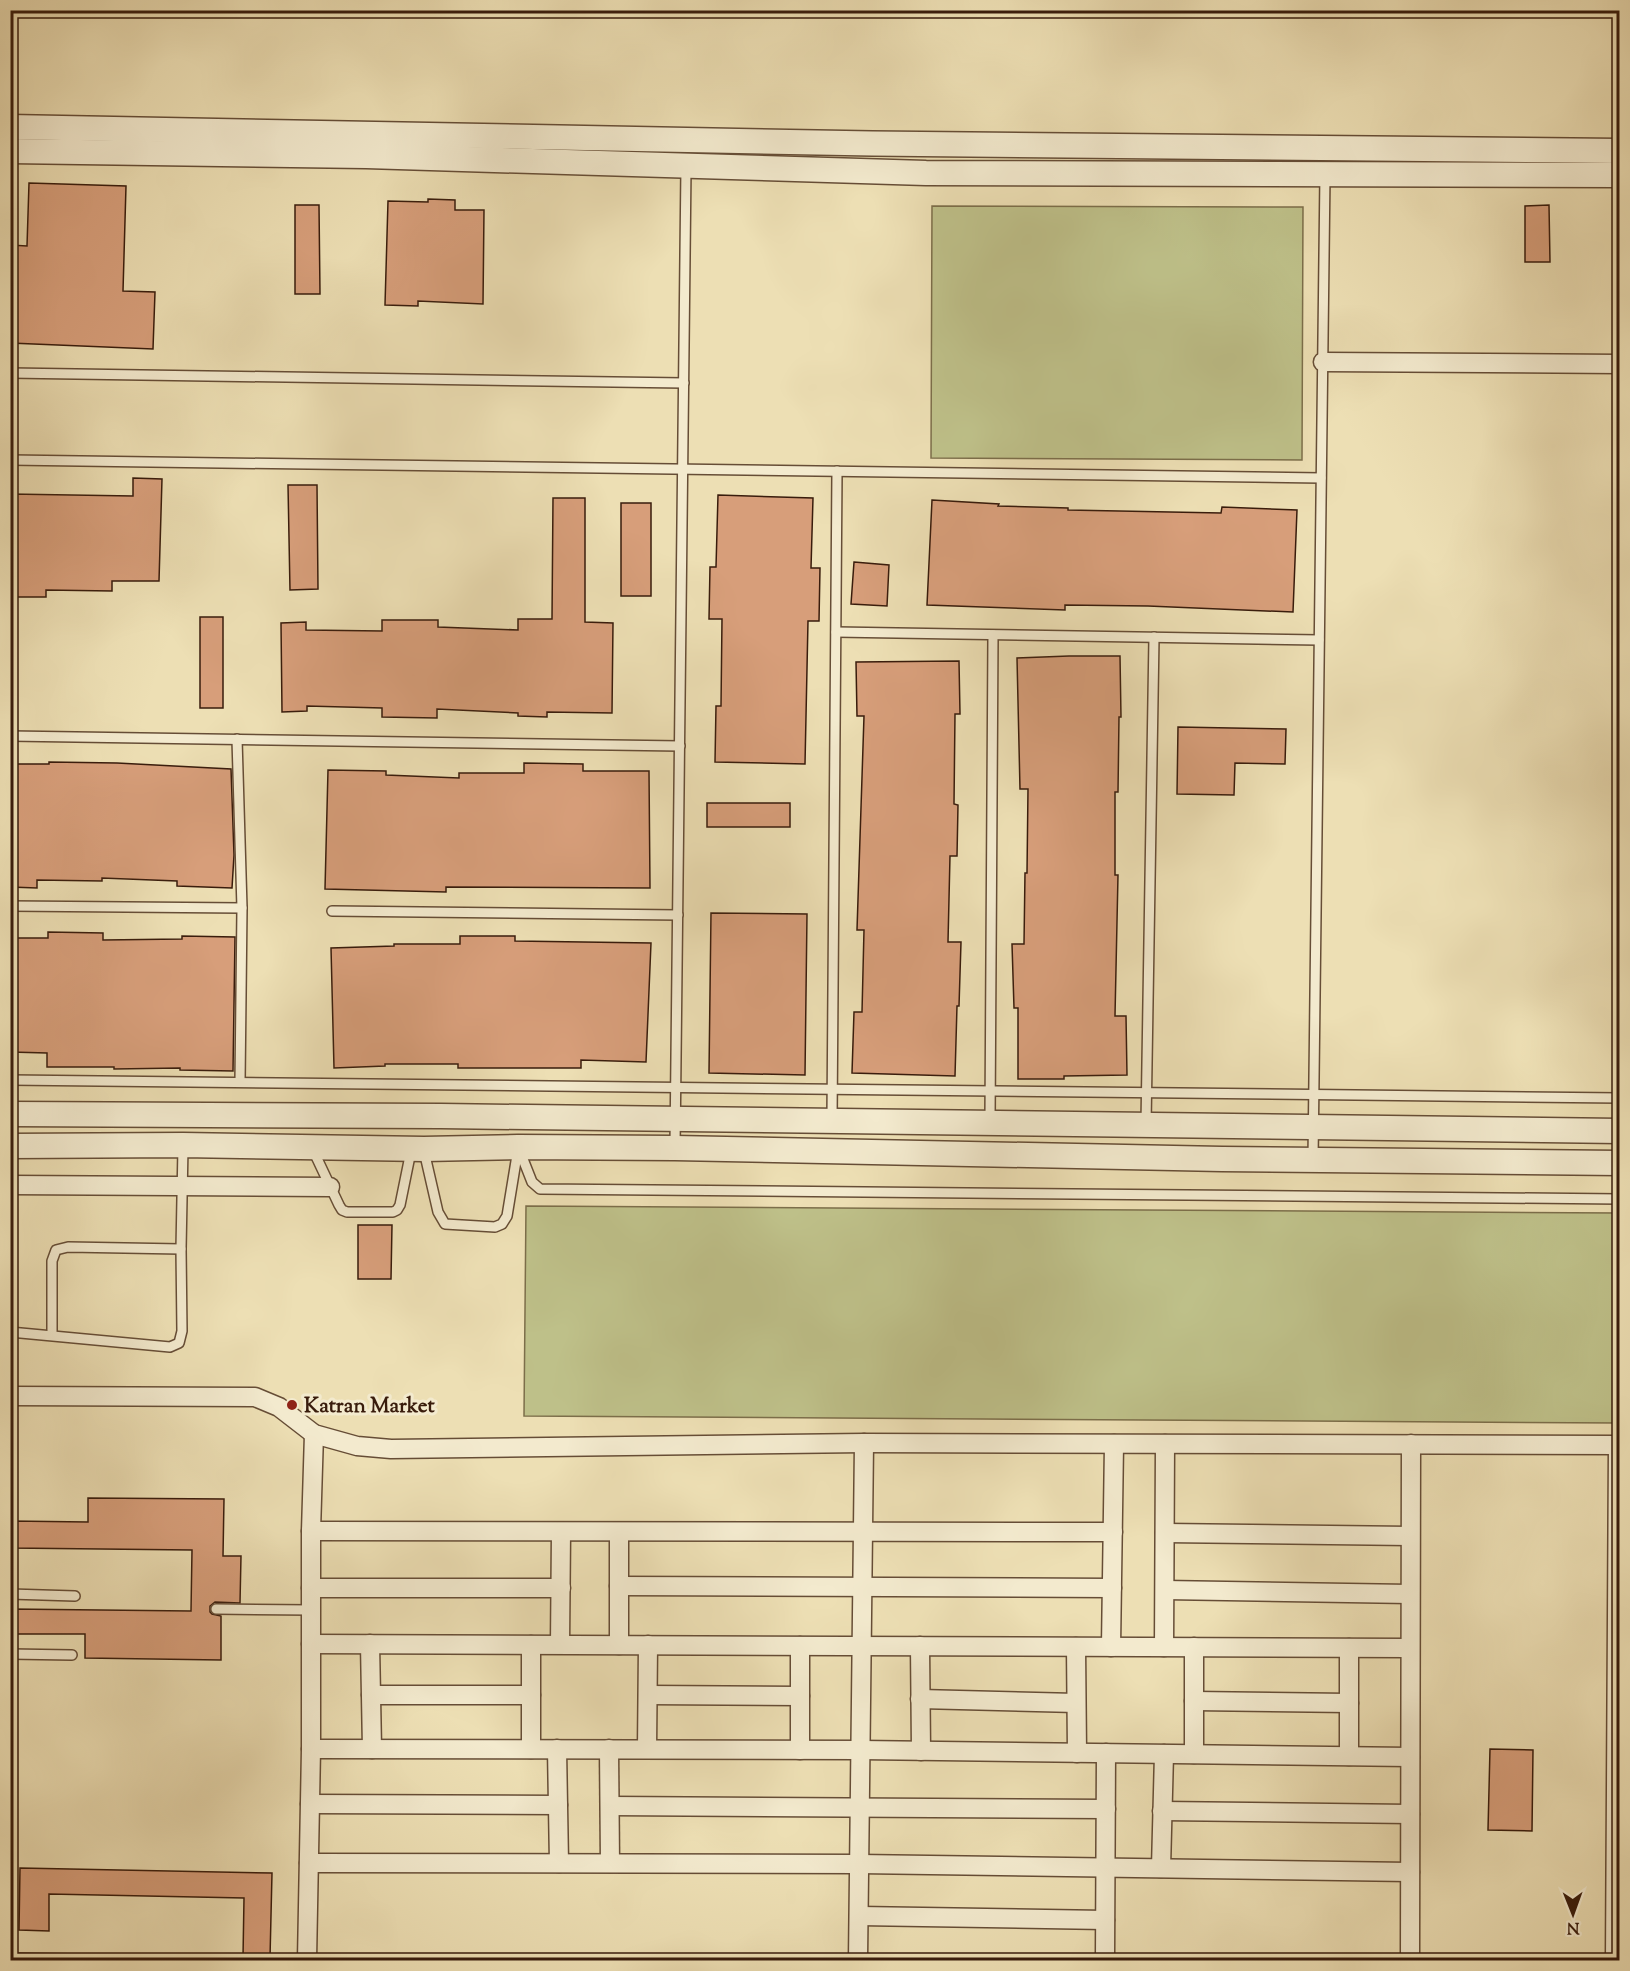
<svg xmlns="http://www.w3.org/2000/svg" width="1630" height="1971" viewBox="0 0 1630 1971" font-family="'Sorts Mill Goudy',serif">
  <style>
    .green { fill: #bec089; stroke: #7c6e4a; stroke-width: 1.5 }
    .building { fill: #d79e7a; stroke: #391c0c; stroke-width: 1.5 }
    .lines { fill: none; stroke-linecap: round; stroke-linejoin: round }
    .service-casing { stroke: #664d36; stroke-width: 12 }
    .minor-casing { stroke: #664d36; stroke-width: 21 }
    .tertiary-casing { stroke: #664d36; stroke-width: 27 }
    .service { stroke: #f3eace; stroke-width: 9 }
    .minor { stroke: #f3eace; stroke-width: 18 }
    .tertiary { stroke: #f3eace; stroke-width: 24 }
    .poi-dot { fill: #8f2418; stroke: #f3eace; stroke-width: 2 }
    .labels { text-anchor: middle; stroke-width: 6; stroke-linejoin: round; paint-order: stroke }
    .poi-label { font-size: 21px; font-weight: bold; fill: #391c0c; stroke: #f3eace; text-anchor: start }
  </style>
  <rect width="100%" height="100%" fill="#eddfb4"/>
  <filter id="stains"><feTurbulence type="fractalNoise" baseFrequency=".00333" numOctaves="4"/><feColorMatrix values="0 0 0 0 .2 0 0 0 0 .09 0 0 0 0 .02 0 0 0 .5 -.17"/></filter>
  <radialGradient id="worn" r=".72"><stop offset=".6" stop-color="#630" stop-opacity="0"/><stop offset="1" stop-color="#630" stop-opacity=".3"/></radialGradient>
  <g class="green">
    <path d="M932,206l371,1 -1,253 -371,-2z"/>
    <path d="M526,1206l1093,7v210l-1095,-7z"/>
  </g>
  <g class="building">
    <path d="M29,183l97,3 -3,105 32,1 -2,57 -143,-6v-98l17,1z"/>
    <path d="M428,199l27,1v10h29l-1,94 -65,-3v5l-33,-1 3,-104 40,1z"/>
    <path d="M295,205h24l1,89h-25z"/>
    <path d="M1549,205l1,57h-25v-56z"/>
    <path d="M133,478l29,1 -3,102h-47v10l-66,-1v7h-36v-103l123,2z"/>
    <path d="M288,485h29l1,104 -28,1z"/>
    <path d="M718,495l95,3 -2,70h9l-1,53h-11l-3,143 -90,-2 1,-56h5l1,-87h-13l1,-52h6z"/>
    <path d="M553,498h32v124l28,1 -1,90 -65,-1v5l-29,-1v-3l-81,-4v9l-55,-1v-9l-75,-2v5l-25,1 -1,-89 25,-1v8l76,1v-11h56v7l80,3v-11h34z"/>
    <path d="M932,500l67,4 -1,2 70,2v2l153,3 1,-6 75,3 -4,102 -145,-6 -83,-1v5l-138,-5z"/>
    <rect x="621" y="503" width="30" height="93"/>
    <path d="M854,562l35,3 -2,41 -36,-2z"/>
    <rect x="200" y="617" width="23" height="91"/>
    <path d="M1069,656h51l1,61h-2l-1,75h-3v83h3l-3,141h11l1,59 -63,1v3h-46v-71h-4l-2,-64h12l1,-71h2l1,-84h-8l-3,-131z"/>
    <path d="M959,661l1,53h-5l-1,90 4,1 -1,51h-7l-2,86h13l-2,64h-2l-2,70 -103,-3 2,-61h8l2,-82h-7l7,-214h-7l-1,-54z"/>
    <path d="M1178,727l108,2 -1,35 -50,-1 -1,32 -57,-1z"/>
    <path d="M49,762l68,1 114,6 3,86 -2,33 -55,-2v-5l-75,-3v3l-65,-1v8l-27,-1v-123h39z"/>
    <path d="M524,763l59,1v7h66l1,117 -204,-1v5l-121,-3 3,-119 58,1v4l73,3v-5h65z"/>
    <rect x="707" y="803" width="83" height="24"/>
    <path d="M711,913l96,1 -2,161 -96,-2z"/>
    <path d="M48,932l55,1v7l79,-1v-3l53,1 -2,134 -53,-1v-2l-66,1v-2h-67v-14l-37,-1v-114h38z"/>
    <path d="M460,936h55v5l136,2 -5,119 -65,-2v8h-123v-4h-73v2l-51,2 -3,-120 63,-2v-2h66z"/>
    <path d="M358,1225h34l-1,54h-33z"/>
    <path d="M88,1498l136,1 -1,57h18l-1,47 -25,-1 -5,4v6l2,2 9,2v44l-136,-2v-24h-75v-25l181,2 1,-61 -182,-2v-27l78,1z"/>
    <path d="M1490,1749l43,1 -1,81 -44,-1z"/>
    <path d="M20,1868l252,5 -2,85 -27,-1 1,-59 -195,-4v37l-30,-1z"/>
  </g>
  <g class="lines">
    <defs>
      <g id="service">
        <path d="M10,373l674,10"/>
        <path d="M10,460l1311,18"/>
        <path d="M836,632l483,8"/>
        <path d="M10,736l670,10"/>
        <path d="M237,739l5,169 -2,174"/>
        <path d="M10,906l232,2"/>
        <path d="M332,911l346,4"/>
        <path d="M10,1080l1610,18"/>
        <path d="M832,1119l5,-648"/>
        <path d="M990,1121l3,-486"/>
        <path d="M1146,1124l8,-487"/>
        <path d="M675,1146l11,-979"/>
        <path d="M519,1149l13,33 8,7 1080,10"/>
        <path d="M313,1150l26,55 3,5 5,2h46l4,-2 3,-5 11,-54"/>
        <path d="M424,1151l14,61 7,12 50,3 7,-3 5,-8 11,-67"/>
        <path d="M1313,1160l12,-986"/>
        <path d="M10,1332l160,15 9,-4 3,-12 -1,-82 2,-102"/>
        <path d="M52,1335v-74l4,-11 12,-3 113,2"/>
        <path d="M10,1594l65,2"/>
        <path d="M216,1609l95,1"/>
        <path d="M10,1654l62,1"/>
        <path d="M10,1958l116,2"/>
      </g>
      <g id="minor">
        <path d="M1323,362l297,2"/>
        <path d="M10,1185l320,2"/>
        <path d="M10,1396l245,1 24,10 35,27 43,12 34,3 473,-6 756,2"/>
        <path d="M311,1531l802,1"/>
        <path d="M1165,1533l245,3"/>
        <path d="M619,1586l493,2"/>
        <path d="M311,1588h250"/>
        <path d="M1165,1590l245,4"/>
        <path d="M311,1644l1098,4"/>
        <path d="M370,1644l2,105"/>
        <path d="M560,1644l1,-112"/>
        <path d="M531,1645v104"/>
        <path d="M619,1645v-113"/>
        <path d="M920,1646l1,105"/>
        <path d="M1076,1647l1,106"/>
        <path d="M1111,1647l3,-203"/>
        <path d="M1164,1647l1,-203"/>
        <path d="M1194,1647v107"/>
        <path d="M371,1695h160"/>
        <path d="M648,1695l152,1"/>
        <path d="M920,1699l156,4"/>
        <path d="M1194,1701l155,2"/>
        <path d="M311,1749l550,1 549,7"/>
        <path d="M557,1749l2,114"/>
        <path d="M609,1749l1,114"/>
        <path d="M647,1749l1,-104"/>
        <path d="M800,1750v-104"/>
        <path d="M1349,1756v-108"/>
        <path d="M310,1804l248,1"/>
        <path d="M610,1806l496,3"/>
        <path d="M1162,1811l248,3"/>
        <path d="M309,1863l550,1 551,8"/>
        <path d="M1161,1868l3,-114"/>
        <path d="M859,1916l246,4"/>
        <path d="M307,1960l4,-211v-218l3,-97"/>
        <path d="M858,1960l6,-517"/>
        <path d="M1105,1960l1,-207"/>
        <path d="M1410,1960l1,-516"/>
        <path d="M1615,1960l3,-515"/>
      </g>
      <g id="tertiary">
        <path d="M10,127c537,13 1073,21 1610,24"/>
        <path d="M10,151l356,5 560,17 694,2"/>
        <path d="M10,1114l431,2 1179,15"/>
        <path d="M10,1146l173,-1 241,4 94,-2 157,1 547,11 398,4"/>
      </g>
    </defs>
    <use href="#service" class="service-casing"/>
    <use href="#minor" class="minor-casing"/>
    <use href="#tertiary" class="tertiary-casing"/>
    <use href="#service" class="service"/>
    <use href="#minor" class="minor"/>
    <use href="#tertiary" class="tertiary"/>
  </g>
  <circle class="poi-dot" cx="292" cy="1405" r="6"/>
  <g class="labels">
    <g class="poi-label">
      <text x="304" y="1412">Katran Market</text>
    </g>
  </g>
  <rect width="1630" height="1971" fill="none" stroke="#eddfb4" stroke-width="36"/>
  <rect x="12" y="12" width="1606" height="1947" fill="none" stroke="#391c0c" stroke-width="3"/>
  <rect x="18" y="18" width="1594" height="1935" fill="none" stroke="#391c0c" stroke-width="1.5"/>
  <g transform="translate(1573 1914) rotate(179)" stroke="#f3eace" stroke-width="4.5" paint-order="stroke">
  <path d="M0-4.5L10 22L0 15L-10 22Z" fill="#391c0c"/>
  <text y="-9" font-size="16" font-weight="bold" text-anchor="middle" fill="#391c0c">N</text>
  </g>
  <rect width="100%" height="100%" filter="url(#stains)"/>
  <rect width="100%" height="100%" fill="url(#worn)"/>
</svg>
